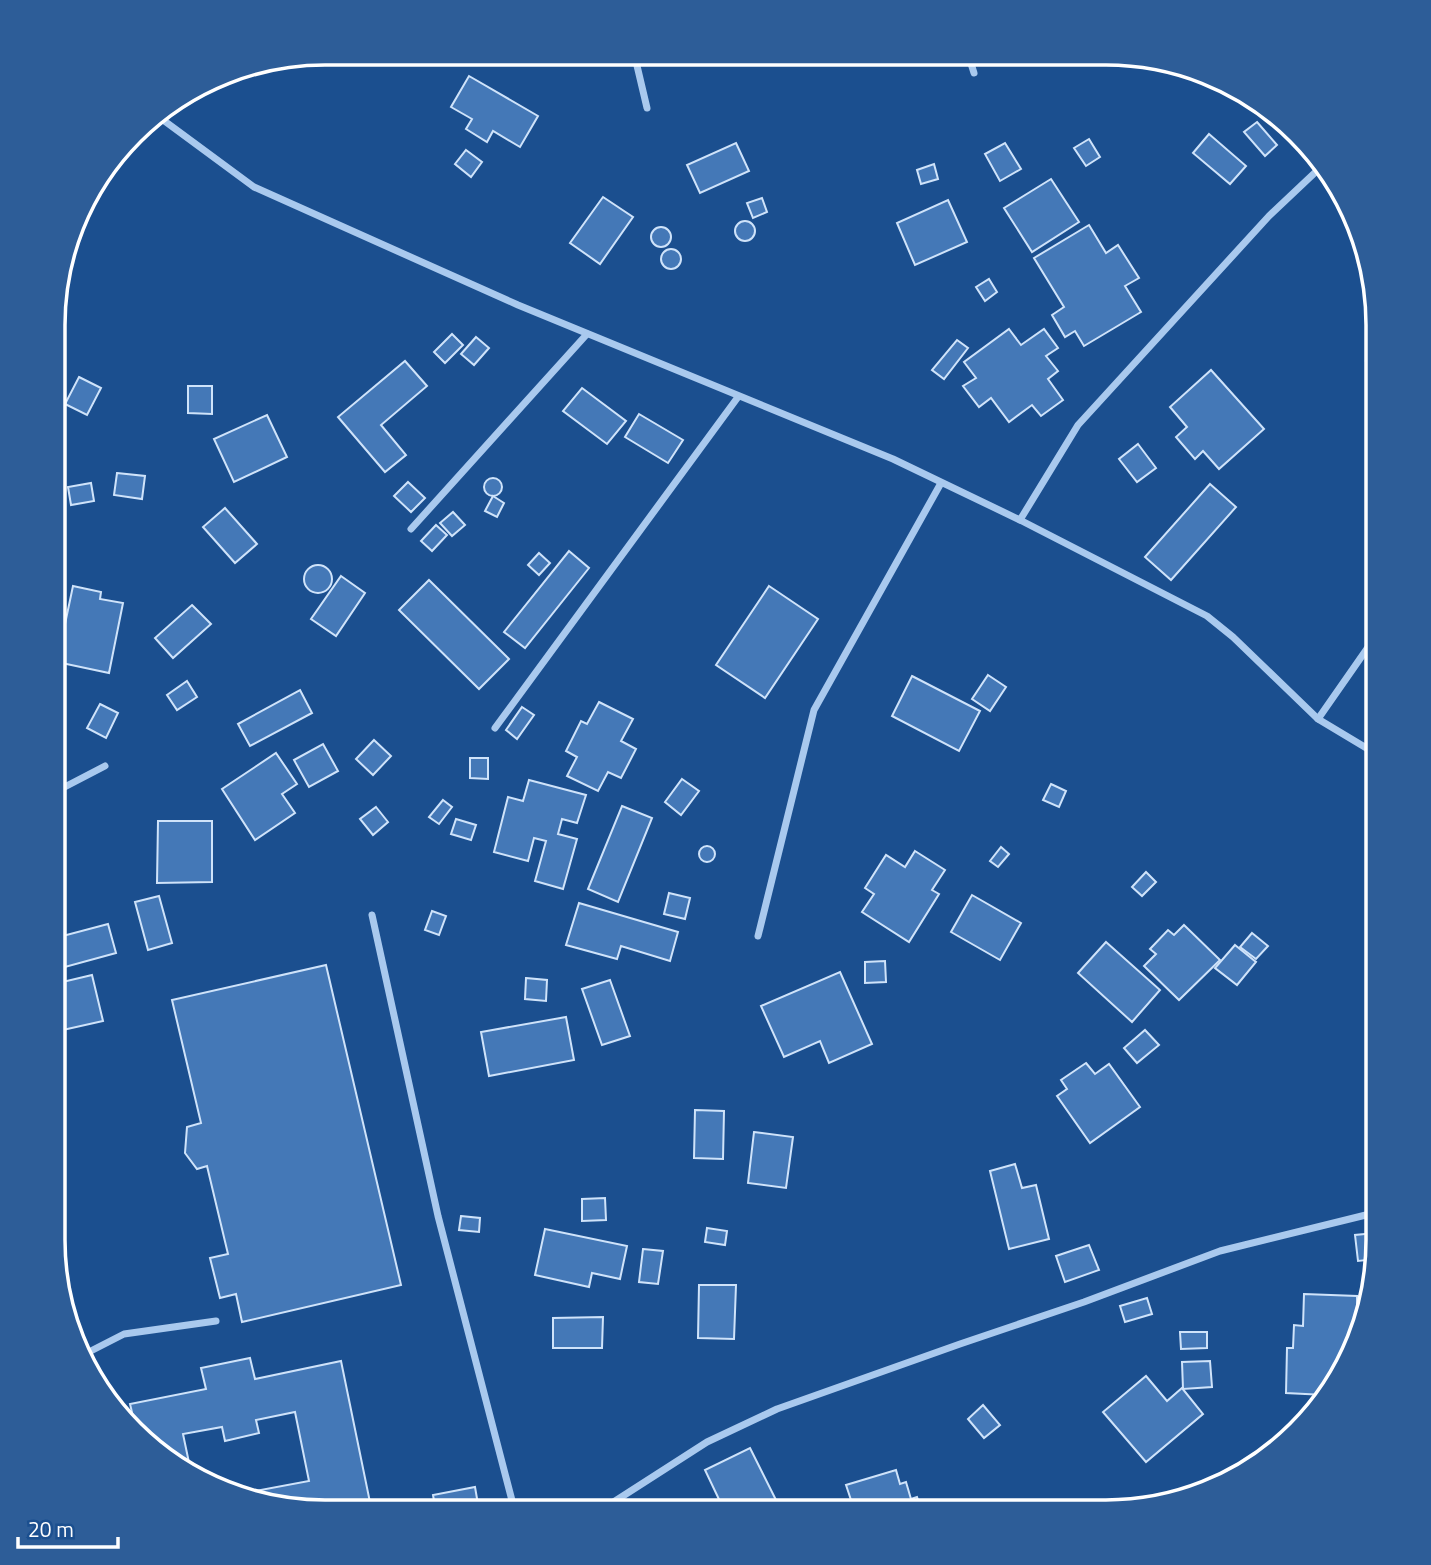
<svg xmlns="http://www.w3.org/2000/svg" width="1431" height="1565" viewBox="0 0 1431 1565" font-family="'Titillium Web',sans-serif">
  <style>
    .building { fill: #4478b7; stroke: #cfe3fa; stroke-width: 2 }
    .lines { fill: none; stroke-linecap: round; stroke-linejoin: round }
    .minor { stroke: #a9c9ee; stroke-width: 7 }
    .rim { fill: none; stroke: #fff; stroke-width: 3.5 }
  </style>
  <rect width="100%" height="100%" fill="#1b4f8f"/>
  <g class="building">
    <path d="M469,76l69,40 -18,31 -27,-16 -6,11 -21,-13 6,-10 -21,-12z"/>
    <path d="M1257,122l20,23 -12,11 -21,-24z"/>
    <path d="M1209,134l37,32 -16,18 -37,-31z"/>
    <path d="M1089,139l11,18 -14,9 -12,-18z"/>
    <path d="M736,143l13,28 -49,22 -13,-28z"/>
    <path d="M1005,143l16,26 -21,12 -15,-27z"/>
    <path d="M466,150l16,12 -11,15 -16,-13z"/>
    <path d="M934,164l4,15 -17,5 -4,-14z"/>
    <path d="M1051,179l28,43 -47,30 -28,-44z"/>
    <path d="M603,197l30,20 -33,47 -30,-21z"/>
    <path d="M762,198l5,14 -14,6 -6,-15z"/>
    <path d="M948,200l19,42 -52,23 -18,-42z"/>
    <circle cx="745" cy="231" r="10"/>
    <path d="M1089,225l17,28 12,-8 21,33 -14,8 16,26 -57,34 -9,-15 -10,6 -13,-22 12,-8 -30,-49z"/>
    <circle cx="661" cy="237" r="10"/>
    <circle cx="671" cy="259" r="10"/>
    <path d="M989,279l8,13 -12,9 -9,-14z"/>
    <path d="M1009,329l12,16 23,-16 14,19 -12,8 12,15 -10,8 15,21 -22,16 -9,-11 -23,17 -18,-24 -12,9 -16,-21 13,-8 -12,-16z"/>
    <path d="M452,334l11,11 -18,18 -11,-11z"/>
    <path d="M476,337l13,11 -15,17 -13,-11z"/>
    <path d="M957,340l11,8 -24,31 -12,-9z"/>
    <path d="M1378,347v24l-12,-10z"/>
    <path d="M405,361l22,25 -46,39 25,30 -21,17 -47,-55z"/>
    <path d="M1211,370l53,59 -45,40 -16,-18 -8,8 -19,-22 11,-10 -17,-20z"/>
    <path d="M79,377l22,11 -14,27 -22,-11z"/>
    <path d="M188,386h24v28l-24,-1z"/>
    <path d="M582,388l44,33 -19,23 -44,-33z"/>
    <path d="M639,414l44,26 -15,23 -43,-26z"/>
    <path d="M267,415l20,42 -53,25 -20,-43z"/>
    <path d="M1138,444l18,24 -19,14 -18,-23z"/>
    <path d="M117,473l28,3 -3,23 -28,-4z"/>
    <circle cx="493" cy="487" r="9"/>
    <path d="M408,482l17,16 -14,14 -17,-16z"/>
    <path d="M91,483l3,18 -23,4 -3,-18z"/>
    <path d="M1210,484l26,23 -65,73 -26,-23z"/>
    <path d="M493,496l11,7 -7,14 -12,-6z"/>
    <path d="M225,508l32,36 -22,19 -32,-36z"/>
    <path d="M453,512l12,13 -13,11 -12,-13z"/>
    <path d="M436,525l11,10 -15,16 -11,-10z"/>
    <path d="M569,551l20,17 -64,80 -21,-16z"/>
    <path d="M539,553l11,10 -11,12 -11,-10z"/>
    <circle cx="318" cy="579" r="14"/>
    <path d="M341,576l24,17 -29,43 -25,-17z"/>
    <path d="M429,580l80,79 -30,30 -80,-79z"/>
    <path d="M73,586l28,6 -1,7 23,4 -14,70 -52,-11z"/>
    <path d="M769,586l49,33 -53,79 -49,-33z"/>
    <path d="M192,605l19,19 -38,34 -18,-20z"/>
    <path d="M988,675l18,12 -16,24 -18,-12z"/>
    <path d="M912,676l68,35 -21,40 -67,-35z"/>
    <path d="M187,681l10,16 -20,13 -10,-15z"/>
    <path d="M300,690l12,23 -62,33 -12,-22z"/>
    <path d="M599,702l34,17 -12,22 15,8 -15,29 -13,-6 -10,19 -31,-15 10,-19 -11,-6 15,-30 6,3z"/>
    <path d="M100,704l18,9 -12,25 -19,-10z"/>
    <path d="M522,707l12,8 -17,24 -11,-9z"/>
    <path d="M374,740l17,16 -18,19 -17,-16z"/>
    <path d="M323,744l15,27 -29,16 -15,-27z"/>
    <path d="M276,753l21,31 -15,10 13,19 -40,27 -33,-51z"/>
    <path d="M470,758h18v21l-18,-1z"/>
    <path d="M682,779l17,12 -18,24 -16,-13z"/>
    <path d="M529,780l57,15 -9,28 -15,-4 -4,15 19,5 -14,50 -28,-8 11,-40 -12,-3 -6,23 -34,-9 14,-55 15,4z"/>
    <path d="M1051,784l15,7 -7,16 -16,-7z"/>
    <path d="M443,800l9,7 -13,17 -10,-7z"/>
    <path d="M622,806l30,12 -34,84 -30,-13z"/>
    <path d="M376,807l12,15 -15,13 -13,-16z"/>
    <path d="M456,819l20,6 -5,15 -20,-6z"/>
    <path d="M158,821h54v61l-55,1z"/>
    <circle cx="707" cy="854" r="8"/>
    <path d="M1001,847l8,7 -11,13 -8,-6z"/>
    <path d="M915,851l30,19 -13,20 7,4 -30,48 -47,-30 12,-18 -9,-6 21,-33 19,12z"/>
    <path d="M1146,872l10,10 -14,14 -10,-9z"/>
    <path d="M669,893l21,5 -5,21 -21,-5z"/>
    <path d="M972,895l49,28 -21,37 -49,-28z"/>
    <path d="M159,896l13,47 -24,7 -13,-48z"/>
    <path d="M579,903l99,29 -8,29 -49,-15 -4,13 -51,-14z"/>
    <path d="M432,911l14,5 -7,19 -14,-5z"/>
    <path d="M108,924l8,29 -62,17 1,-32z"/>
    <path d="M1184,925l36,35 -41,40 -35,-34 12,-12 -6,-5 18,-19 6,5z"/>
    <path d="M1252,933l16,13 -12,13 -16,-12z"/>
    <path d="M1106,942l54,48 -28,32 -54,-49z"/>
    <path d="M1235,945l21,17 -19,23 -22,-17z"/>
    <path d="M885,961l1,21 -21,1v-21z"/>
    <path d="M326,965l75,320 -159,37 -6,-28 -16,4 -10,-40 18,-4 -21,-88 -10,3 -12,-16 2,-26 14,-4 -29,-123z"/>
    <path d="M840,972l32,72 -43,19 -9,-22 -36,16 -23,-51z"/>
    <path d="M92,975l11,46 -49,11v-48z"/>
    <path d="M526,978l21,2 -1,21 -21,-2z"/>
    <path d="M610,980l20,56 -28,9 -20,-56z"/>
    <path d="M566,1017l8,43 -85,16 -8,-44z"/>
    <path d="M1145,1030l14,15 -22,18 -13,-15z"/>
    <path d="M1086,1063l9,11 14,-10 31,43 -50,36 -33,-47 10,-7 -6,-9z"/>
    <path d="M695,1110l29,1 -1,48 -29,-1z"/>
    <path d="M754,1132l39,5 -7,51 -38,-5z"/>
    <path d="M1015,1164l7,24 14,-3 13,54 -40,10 -19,-78z"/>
    <path d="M605,1198l1,22 -24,1v-22z"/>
    <path d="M461,1216l19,2 -1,14 -20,-2z"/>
    <path d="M707,1228l20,3 -2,14 -20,-3z"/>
    <path d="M545,1229l82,17 -7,33 -28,-6 -3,14 -54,-12z"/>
    <path d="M1375,1233l1,7h2v17l-2,7 -1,-5 -17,2 -3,-26z"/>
    <path d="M1089,1245l10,25 -34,12 -9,-26z"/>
    <path d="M643,1249l20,2 -5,33 -19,-2z"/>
    <path d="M699,1285h37l-2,54 -36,-1z"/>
    <path d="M1304,1294l53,2v21h3l-18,60 -4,3h-7v8l-6,7 -39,-2 1,-45h6l1,-23 9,1z"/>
    <path d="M1147,1298l5,16 -27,8 -5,-16z"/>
    <path d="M603,1317l-1,31h-49v-30z"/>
    <path d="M1180,1332h27v16l-26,1z"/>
    <path d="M250,1358l5,21 86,-18 31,151h-64l-63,-19 64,-12 -14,-69 -39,8 3,13 -34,8 -3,-14 -39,7 9,43 -57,-52 -5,-21 76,-15 -5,-21z"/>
    <path d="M1210,1361l2,26 -29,2 -1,-27z"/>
    <path d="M1146,1376l21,25 15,-13 21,26 -57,48 -43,-50z"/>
    <path d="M983,1405l17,20 -16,13 -16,-19z"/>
    <path d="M750,1448l32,64h-57l-20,-42z"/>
    <path d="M896,1470l4,14 6,-2 5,17 6,-2 5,15h-67l-9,-27z"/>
    <path d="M475,1487l4,23 -11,2h-32l-3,-17z"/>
  </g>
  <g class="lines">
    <g class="minor">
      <path d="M634,53l13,55"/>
      <path d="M968,54l6,19"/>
      <path d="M155,114l99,73 264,118 375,154 127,61 187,96 26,21 85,82 60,36"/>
      <path d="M1020,520l58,-95 191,-209 54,-51"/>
      <path d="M411,529l176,-195"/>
      <path d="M1318,719l60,-86"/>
      <path d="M495,728l243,-331"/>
      <path d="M55,792l50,-26"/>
      <path d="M372,915l66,301 77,296"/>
      <path d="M758,936l56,-226 127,-227"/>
      <path d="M81,1356l43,-22 92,-13"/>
      <path d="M598,1512l109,-70 70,-33 183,-65 124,-42 136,-51 158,-39"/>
    </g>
  </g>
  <path d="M0 0H1431V1565H0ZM325 65H1106A260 260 0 0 1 1366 325V1240A260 260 0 0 1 1106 1500H325A260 260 0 0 1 65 1240V325A260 260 0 0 1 325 65Z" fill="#2d5d98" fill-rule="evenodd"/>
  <path class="rim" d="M325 65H1106A260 260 0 0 1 1366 325V1240A260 260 0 0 1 1106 1500H325A260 260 0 0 1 65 1240V325A260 260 0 0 1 325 65Z"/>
  <path d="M18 1537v10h100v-10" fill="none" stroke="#ffffff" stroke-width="3.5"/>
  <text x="28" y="1537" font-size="21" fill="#ffffff" stroke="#1b4f8f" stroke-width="5" paint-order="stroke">20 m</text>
</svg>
